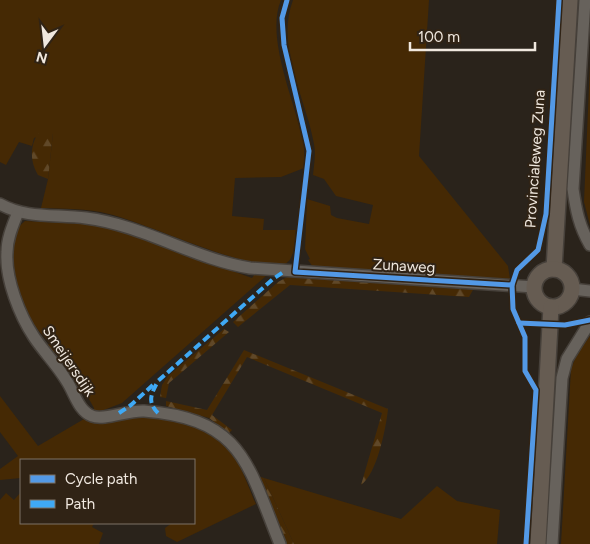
<svg xmlns="http://www.w3.org/2000/svg" width="590" height="544" viewBox="0 0 590 544" font-family="Figtree,sans-serif">
  <style>
    .green { fill: #452904 }
    .forest { fill: url(#forest-firs) }
    .lines { fill: none; stroke-linecap: round; stroke-linejoin: round }
    .minor-casing { stroke: #46403a; stroke-width: 14 }
    .major-casing { stroke: #46403a; stroke-width: 18 }
    .minor { stroke: #67625c; stroke-width: 11 }
    .major { stroke: #665c52; stroke-width: 15 }
    .quiet { stroke: #3fa9f5; stroke-width: 4; stroke-dasharray: 8 4; stroke-linecap: butt }
    .cycleway-casing { stroke: #302315; stroke-width: 8 }
    .cycleway { stroke: #5399e6; stroke-width: 5 }
    .labels { text-anchor: middle; stroke-width: 4; stroke-linejoin: round; paint-order: stroke }
    .street-label { font-size: 15px; fill: #f0e8df; stroke: #302315 }
  </style>
  <defs>
    <pattern id="forest-firs" width="22" height="20" patternUnits="userSpaceOnUse" patternTransform="scale(1.25)"><rect width="22" height="20" fill="#452904"/><path d="M5 1l3.5 6h-7zM16 11l3.5 6h-7z" fill="#604828"/></pattern>
  </defs>
  <rect width="100%" height="100%" fill="#2a231b"/>
  <g class="green">
    <path d="M0,0h281c-16,37 14,102 22,141 2,9 1,18 1,27l-23,9 -46,1 -3,38 32,3 -1,11h33c-1,10 -1,31 -12,34 -34,9 -136,-41 -175,-50 -22,-6 -46,-5 -68,-6l7,-29 5,-46 -19,5 -2,8 -13,-4 -13,23 -6,-3z"/>
    <path d="M293,0h136l-10,156 89,110 2,13 -197,-12 -5,-7 2,-1 -5,-10 2,-50 23,7 1,9 6,3 32,6 4,-19 -37,-9 -12,-17 -11,-4c1,-10 3,-21 1,-31 -8,-47 -39,-96 -21,-144z"/>
    <path d="M590,64v161l-6,-23z"/>
    <path d="M25,221l60,3 30,5 137,49 3,-4 11,2 -144,127 -21,8v3l-8,-2 1,-4 -25,-44 -11,-13 -5,4 -7,-9 4,-3c-9,-9 -17,-18 -22,-29 -10,-21 -27,-76 -3,-93z"/>
    <path d="M590,336v208h-29l10,-175 6,-15z"/>
    <path d="M0,396l38,50 46,-27c15,8 36,0 52,-4 11,-2 24,3 34,4 60,10 65,35 86,85l-79,38 -11,-6 -1,-8 7,-5h22v-63h-173v18l-21,2v-11l18,-13 -18,-24z"/>
    <path d="M264,478l137,41 36,-33 20,15 43,9 -3,34h-203z"/>
    <path d="M21,492v31h73l-2,4 11,6 -4,11h-99v-44l6,-7 8,7z"/>
  </g>
  <g class="forest">
    <path d="M49,123l4,3v7l-5,46 -10,-4c-11,-18 -7,-40 11,-52z"/>
    <path d="M289,276l185,12 -5,9 -179,-12 -52,42 -5,-5 45,-40z"/>
    <path d="M224,329l5,3 -60,51 -3,15 -6,-1 2,-12 6,-9z"/>
    <path d="M244,350l144,59c-2,19 -11,65 -27,76l21,-72 -135,-56 -35,58 20,15 -3,3 -20,-15 -43,-12v-5l41,9z"/>
    <path d="M254,475l10,3 30,66h-10z"/>
  </g>
  <g class="lines">
    <defs>
      <g id="minor">
        <path d="M585,0l-12,189c3,21 6,37 17,56"/>
        <path d="M0,204c27,15 56,10 86,14 57,7 108,41 164,50l284,19"/>
        <path d="M18,212c-5,13 -11,26 -11,40 -2,27 13,64 27,85 10,15 23,28 32,43 8,11 12,31 26,36 12,5 36,-6 52,-5 99,8 103,52 136,133"/>
        <path d="M572,289l18,2"/>
        <path d="M552,544l10,-166 5,-19 23,-37"/>
      </g>
      <g id="major">
        <path d="M554,269l16,-269"/>
        <circle cx="553" cy="288" r="19"/>
        <path d="M538,544l13,-237"/>
      </g>
    </defs>
    <use href="#minor" class="minor-casing"/>
    <use href="#major" class="major-casing"/>
    <use href="#minor" class="minor"/>
    <use href="#major" class="major"/>
    <g class="quiet">
      <path d="M119,413l12,-8 23,-21"/>
      <path d="M158,413c-11,-11 -7,-19 0,-32l115,-102 12,-8"/>
    </g>
    <defs>
      <g id="cycleway">
        <path d="M287,0l-5,18 2,27 25,106 -14,121 217,13"/>
        <path d="M519,323l46,2 25,-5"/>
        <path d="M526,544l10,-154 -11,-19v-34l-12,-28 -1,-24 5,-15 21,-20 8,-36 13,-214"/>
      </g>
    </defs>
    <use href="#cycleway" class="cycleway-casing"/>
    <use href="#cycleway" class="cycleway"/>
  </g>
  <g class="labels">
    <g class="street-label">
      <text transform="translate(535 159) rotate(-86)" y="5">Provincialeweg Zuna</text>
      <text transform="translate(404 266) rotate(3)" y="5">Zunaweg</text>
      <text transform="translate(69 361) rotate(56)" y="5">Smeijersdijk</text>
    </g>
  </g>
  <rect x="20" y="459" width="175" height="65" fill="#302315" stroke="#7d7266"/>
  <rect x="30" y="475" width="25" height="8" fill="#5399e6" stroke="#7d7266"/>
  <text x="65" y="484" font-size="15" fill="#f0e8df">Cycle path</text>
  <rect x="30" y="500" width="25" height="8" fill="#3fa9f5" stroke="#7d7266"/>
  <text x="65" y="509" font-size="15" fill="#f0e8df">Path</text>
  <g transform="translate(45 45) rotate(195)" stroke="#302315" stroke-width="4" paint-order="stroke">
  <path d="M0-4L9 19L0 12L-9 19Z" fill="#f0e8df"/>
  <text y="-8" font-size="14" font-weight="bold" text-anchor="middle" fill="#f0e8df">N</text>
  </g>
  <path d="M410 42v8h125v-8" fill="none" stroke="#f0e8df" stroke-width="2.5"/>
  <text x="418" y="42" font-size="15" fill="#f0e8df" stroke="#302315" stroke-width="4" paint-order="stroke">100 m</text>
</svg>
